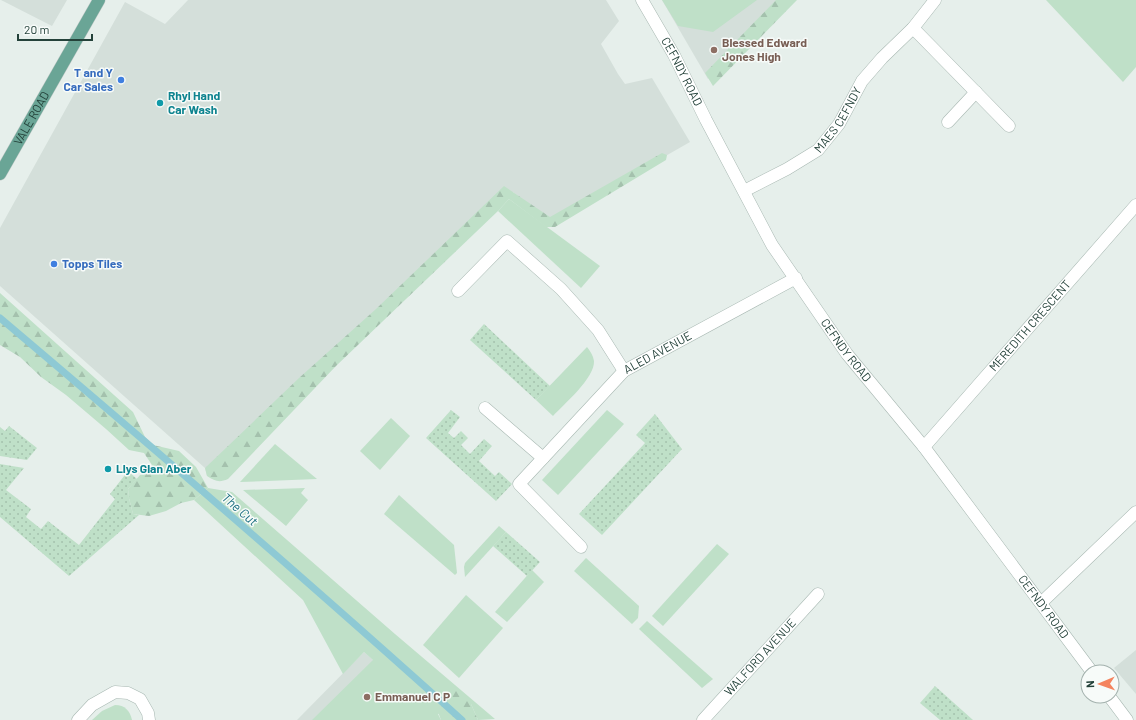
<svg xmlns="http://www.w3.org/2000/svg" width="1136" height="720" viewBox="0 0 1136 720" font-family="Barlow,sans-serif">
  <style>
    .built { fill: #d4dfda }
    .grass { fill: #bfe0c8 }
    .forest { fill: url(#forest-firs) }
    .garden { fill: url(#garden-dots) }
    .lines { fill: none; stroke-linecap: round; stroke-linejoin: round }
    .stream { stroke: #8ec9d4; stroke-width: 7 }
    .minor-casing { stroke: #a8b8b2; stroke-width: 13 }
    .tertiary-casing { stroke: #a8b8b2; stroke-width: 13 }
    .primary-casing { stroke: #c2cac8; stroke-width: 13 }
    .minor { stroke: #fff; stroke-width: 12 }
    .tertiary { stroke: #fff; stroke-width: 12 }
    .primary { stroke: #6aa596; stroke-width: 12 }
    .education-dot { fill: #8d6e63; stroke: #f7fbf9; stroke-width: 1.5 }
    .shop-dot { fill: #3f7fe0; stroke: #f7fbf9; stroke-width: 1.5 }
    .culture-dot { fill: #0f9aa8; stroke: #f7fbf9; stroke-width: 1.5 }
    .labels { text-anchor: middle; stroke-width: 3; stroke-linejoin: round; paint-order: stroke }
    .education-label { font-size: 12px; font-weight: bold; fill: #785e54; stroke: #f7fbf9; text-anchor: start }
    .street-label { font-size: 12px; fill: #24423a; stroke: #f7fbf9 }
    .shop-label { font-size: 12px; font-weight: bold; fill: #366cbe; stroke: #f7fbf9; text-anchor: end }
    .culture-label { font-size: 12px; font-weight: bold; fill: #0d838f; stroke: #f7fbf9; text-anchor: start }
    .water-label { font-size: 13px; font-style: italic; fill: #1c6f80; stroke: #f7fbf9 }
  </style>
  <defs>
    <pattern id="forest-firs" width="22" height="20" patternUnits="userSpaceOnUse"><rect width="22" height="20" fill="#bfe0c8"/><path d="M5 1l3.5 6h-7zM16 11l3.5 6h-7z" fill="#a4c1ad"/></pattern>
    <pattern id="garden-dots" width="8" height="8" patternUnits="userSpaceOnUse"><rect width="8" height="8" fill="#bfe0c8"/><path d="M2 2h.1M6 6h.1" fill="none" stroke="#a4c1ad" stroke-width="1.8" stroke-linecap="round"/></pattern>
  </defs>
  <rect width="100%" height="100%" fill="#e6efeb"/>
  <g class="built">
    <path d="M1,0h66l-15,26z"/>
    <path d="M188,0h418l13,21 -18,23 17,30 7,10 27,-6 38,64 -140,80 -37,-30 -306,284 -2,-8 -205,-182v-58l125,-226 40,22z"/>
    <path d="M662,0h124l-78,79z"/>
    <path d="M1136,650v44l-22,-26z"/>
    <path d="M364,652l8,7 67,61h-142z"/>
  </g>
  <g class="grass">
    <path d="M662,0h95l-44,32 -35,-6z"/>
    <path d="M1046,0h90v67l-13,15z"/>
    <path d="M509,199l91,67 -19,22 -83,-77z"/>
    <path d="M587,347c3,4 6,8 7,14 1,17 -30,43 -41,55l-17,-16z"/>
    <path d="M607,410l17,14 -66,71 -16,-15z"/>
    <path d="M391,418l19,18 -30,34 -20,-19z"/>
    <path d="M275,444l42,35 -77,3z"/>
    <path d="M208,488l24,4 163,142 100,85 -17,1 -7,-16 -33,10 3,6h-129l61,-60 -9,-8 -21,22 -40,-74 -109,-100z"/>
    <path d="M305,488l-4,5 7,7 -22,26 -43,-36z"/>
    <path d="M399,495l55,50 3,28 -2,2 -71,-61z"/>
    <path d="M499,526l7,6 -41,45 -1,-10 1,-4z"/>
    <path d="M717,544l12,10 -66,72 -11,-10z"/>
    <path d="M586,558l53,48 -1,12 -6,6 -58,-53z"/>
    <path d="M532,570l12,12 -37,40 -12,-10z"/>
    <path d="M466,595l37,33 -44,50 -36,-33z"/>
    <path d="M647,621l66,58 -11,9 -63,-59z"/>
    <path d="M115,705c10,0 15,6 17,15h-40l10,-9z"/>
  </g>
  <g class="forest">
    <path d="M776,0h21l-84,86 -8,-13z"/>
    <path d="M662,153l5,2 -1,5 -111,67h-9l-37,-28 -11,12 -162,155 -108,113c-9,4 -13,2 -21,-3l-2,-8 94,-90 77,-69 128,-123 46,31z"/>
    <path d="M0,293l133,119 12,25 8,8 26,6 17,16 12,21 -14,12 -13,3 -15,8 -17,5 -16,-2 -4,-16 -1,-9 12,-14 9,-1 5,-6 -10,-15 -15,-3 -23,-21 -40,-34 -25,-18 -21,-20 -20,-12z"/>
    <path d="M438,691h19l14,13 7,16h-37l-6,-16z"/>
  </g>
  <g class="garden">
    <path d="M484,324l66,62 -14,14 -66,-60z"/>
    <path d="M451,410l9,7 -12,16 6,5 7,-7 7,7 -7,7 9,9 14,-15 8,7 -13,15 16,15 4,-4 13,12 -16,17 -70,-63z"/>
    <path d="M655,414l27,35 -80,86 -23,-21 66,-71 -9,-8z"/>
    <path d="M9,426l28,22 -10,12 -27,-4v-29l5,4z"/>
    <path d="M0,464l24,4 -18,22 25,19 -5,8 15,12 7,-8 31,24 36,-46 -5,-5 18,-23 9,8 -9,10 1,9 4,16 6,1 -70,61 -69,-59z"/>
    <path d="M506,532l34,30 -13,14 -34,-30z"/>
    <path d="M935,686l38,34h-33l-20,-17z"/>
  </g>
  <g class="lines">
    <path class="stream" d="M0,318c156,132 310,265 462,402"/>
    <defs>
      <g id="minor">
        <path d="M913,28l96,98"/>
        <path d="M948,122l28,-30"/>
        <path id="s1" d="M744,191l43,-22 31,-19 21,-26 23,-43 20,-23 31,-30 22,-28"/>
        <path d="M458,291l49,-50 54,48 37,41 26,41"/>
        <path d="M485,408l58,50"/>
        <path id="s2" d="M924,447l212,-242"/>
        <path id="s3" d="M581,547l-62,-63 105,-113 172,-93"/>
        <path d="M1041,603l95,-91"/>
        <path d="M78,720l14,-15 23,-13 13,1 12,6 8,14 1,7"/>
        <path id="s4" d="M703,720l115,-126"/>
      </g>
      <g id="tertiary">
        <path id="s5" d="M642,0l32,55 32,65 66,125 75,109 77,93 168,225"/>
        <path d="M1109,696l18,24"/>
      </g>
      <g id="primary">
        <path id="s6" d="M0,174l99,-174"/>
      </g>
    </defs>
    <use href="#minor" class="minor-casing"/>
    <use href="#tertiary" class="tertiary-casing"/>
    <use href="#primary" class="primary-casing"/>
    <use href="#minor" class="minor"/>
    <use href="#tertiary" class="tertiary"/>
    <use href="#primary" class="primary"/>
  </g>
  <g class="education-dot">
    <circle cx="714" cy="50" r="4"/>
    <circle cx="367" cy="697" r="4"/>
  </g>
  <g class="shop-dot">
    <circle cx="121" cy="80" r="4"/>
    <circle cx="54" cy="264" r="4"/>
  </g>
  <g class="culture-dot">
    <circle cx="160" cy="103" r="4"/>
    <circle cx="108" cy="469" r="4"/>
  </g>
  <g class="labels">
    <g class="education-label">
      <text x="722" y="47">Blessed Edward<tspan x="722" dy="14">Jones High</tspan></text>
      <text x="375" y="701">Emmanuel C P</text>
    </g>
    <g class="street-label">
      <text dy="4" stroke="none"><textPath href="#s5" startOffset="82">CEFNDY ROAD</textPath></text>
      <text dy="4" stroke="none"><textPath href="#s6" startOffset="64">VALE ROAD</textPath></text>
      <text dy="4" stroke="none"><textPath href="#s1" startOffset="121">MAES CEFNDY</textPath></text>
      <text dy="4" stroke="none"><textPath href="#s2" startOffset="161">MEREDITH CRESCENT</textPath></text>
      <text dy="4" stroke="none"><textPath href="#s5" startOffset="406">CEFNDY ROAD</textPath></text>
      <text dy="4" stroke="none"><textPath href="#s3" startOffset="281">ALED AVENUE</textPath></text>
      <text dy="4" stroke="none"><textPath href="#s5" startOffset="730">CEFNDY ROAD</textPath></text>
      <text dy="4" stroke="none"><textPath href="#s4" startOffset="85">WALFORD AVENUE</textPath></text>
    </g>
    <g class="shop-label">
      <text x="113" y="77">T and Y<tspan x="113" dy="14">Car Sales</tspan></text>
      <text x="62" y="268" text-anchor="start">Topps Tiles</text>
    </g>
    <g class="culture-label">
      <text x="168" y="100">Rhyl Hand<tspan x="168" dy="14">Car Wash</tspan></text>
      <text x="116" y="473">Llys Glan Aber</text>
    </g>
    <g class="water-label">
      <text transform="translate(240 509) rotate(41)" y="5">The Cut</text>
    </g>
  </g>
  <g transform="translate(1100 684) rotate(268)"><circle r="19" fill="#f7fbf9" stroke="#a3b1ad"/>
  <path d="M0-3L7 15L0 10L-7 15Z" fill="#f4845f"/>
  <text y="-6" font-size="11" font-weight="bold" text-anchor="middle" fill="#24423a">N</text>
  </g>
  <path d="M18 34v6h74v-6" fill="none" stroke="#24423a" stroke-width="2"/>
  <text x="24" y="34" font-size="12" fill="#24423a" stroke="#f7fbf9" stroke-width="3" paint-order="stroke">20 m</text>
</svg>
